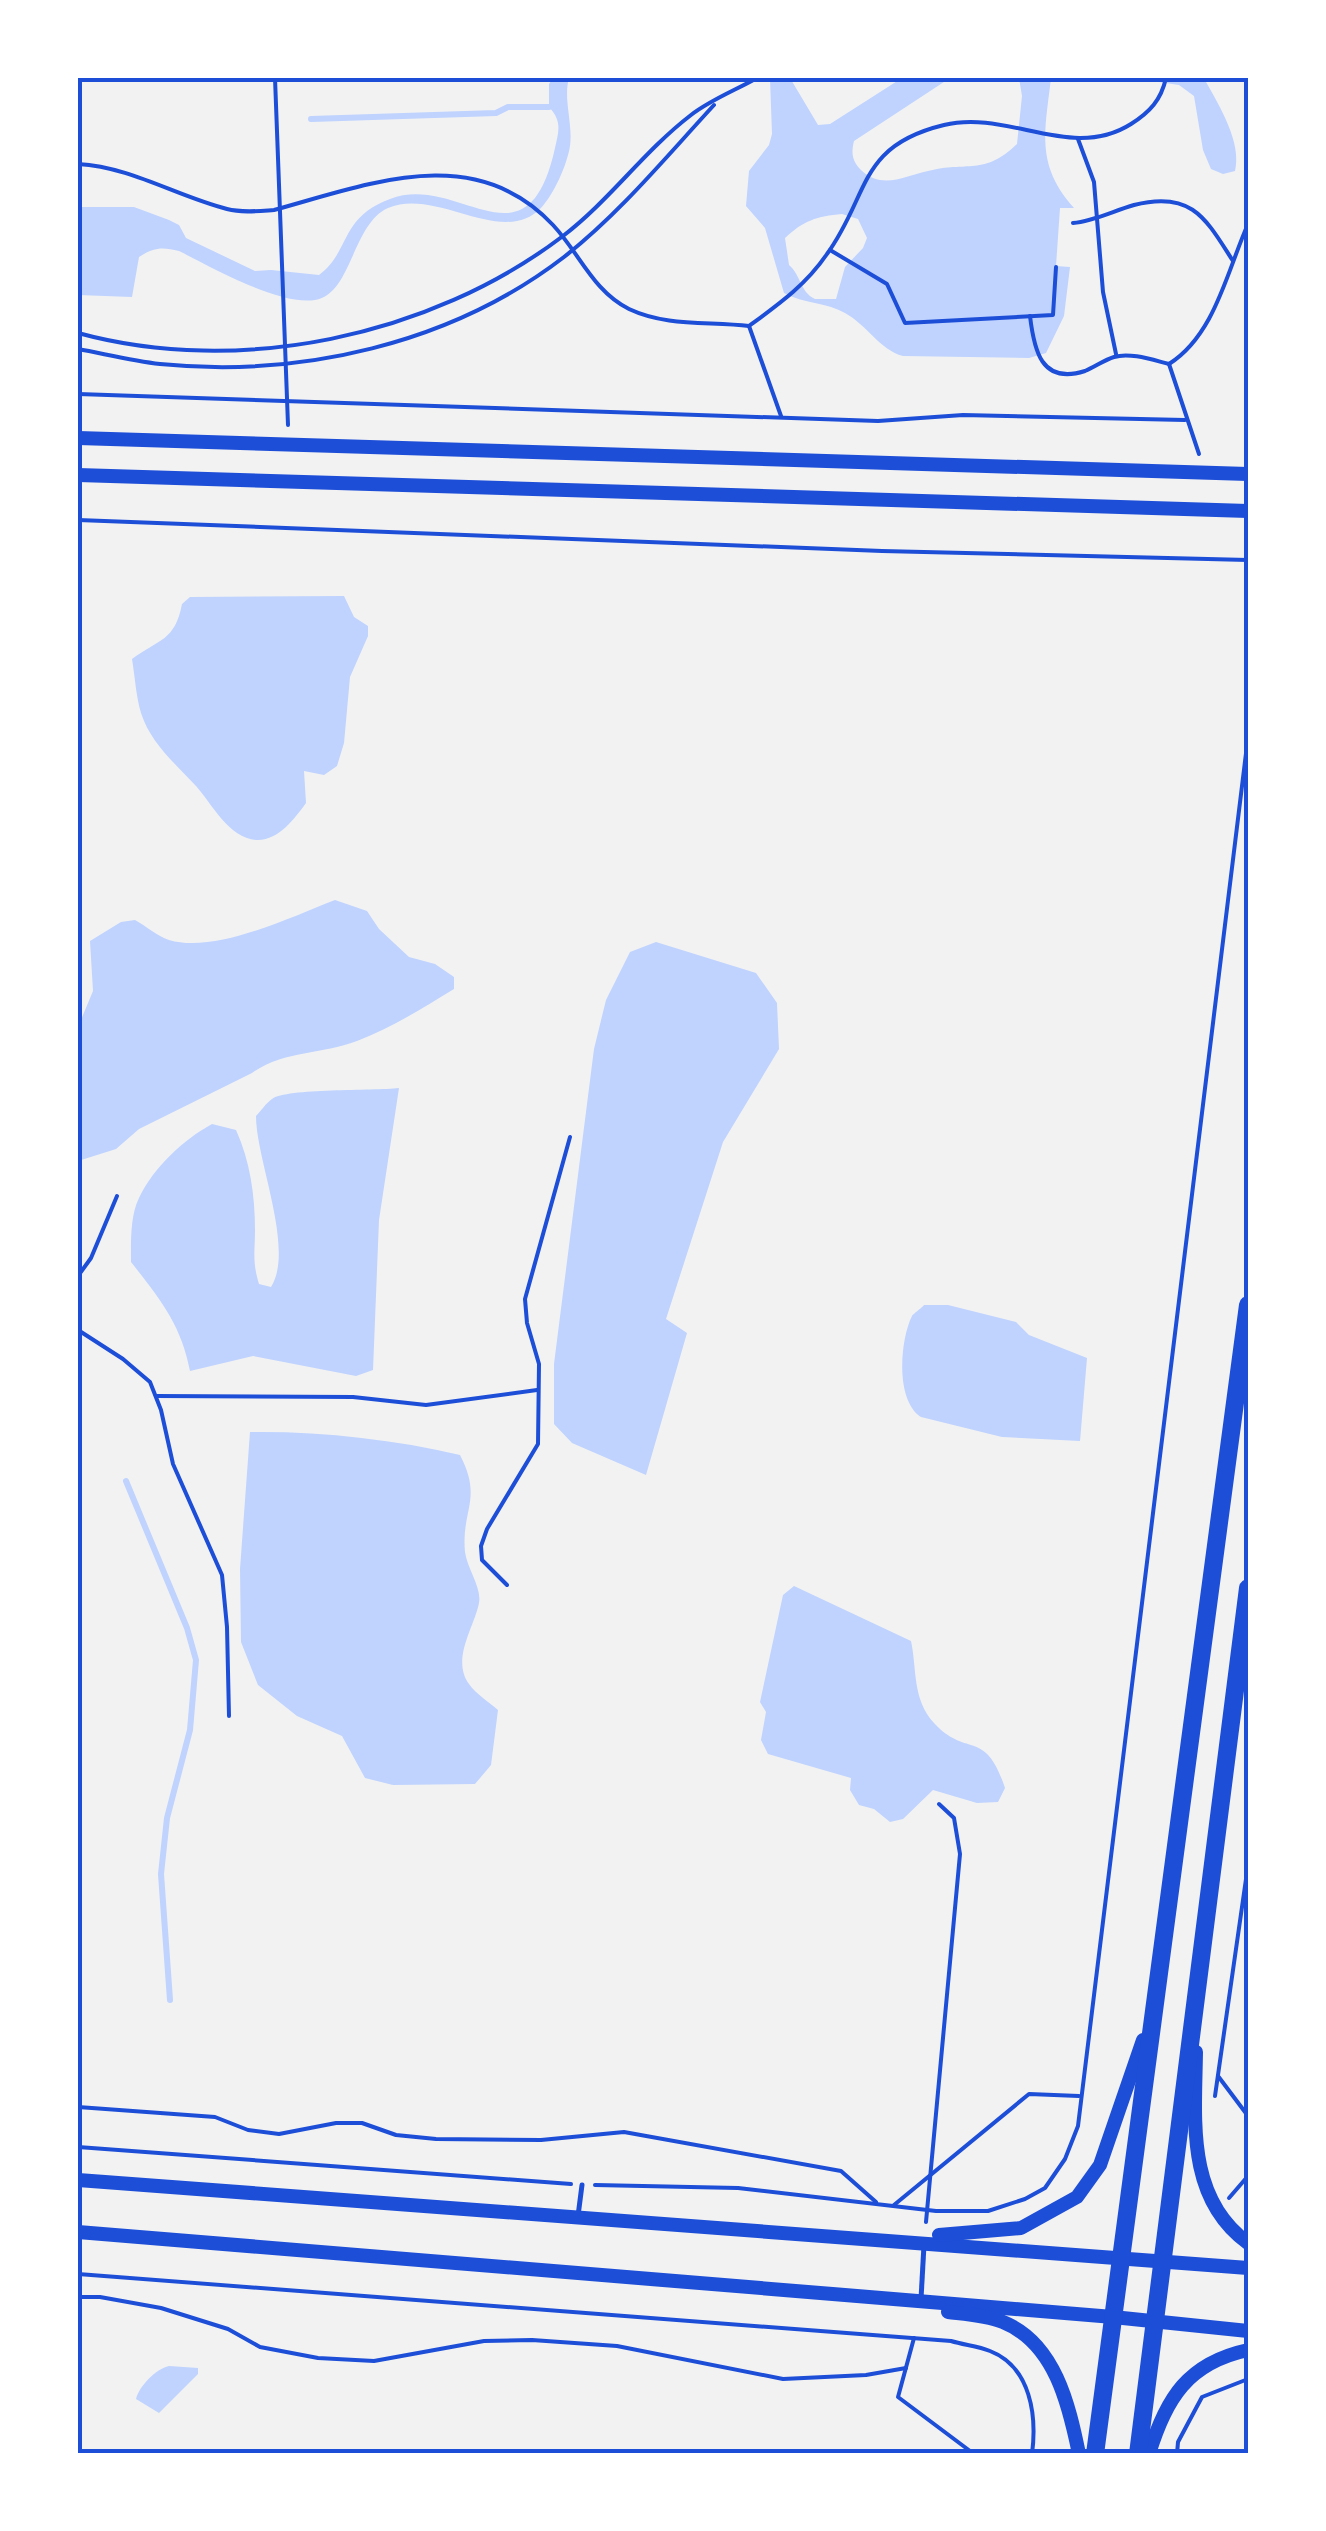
<svg xmlns="http://www.w3.org/2000/svg" width="1326" height="2531" viewBox="0 0 1326 2531" font-family="Roboto,sans-serif">
  <style>
    .water { fill: #bfd3fe; fill-rule: evenodd }
    .lines { fill: none; stroke-linecap: round; stroke-linejoin: round }
    .stream { stroke: #bfd3fe; stroke-width: 6 }
    .path { stroke: #1d4ed8; stroke-width: 4 }
    .service { stroke: #1d4ed8; stroke-width: 5 }
    .tertiary { stroke: #1d4ed8; stroke-width: 14 }
    .primary { stroke: #1d4ed8; stroke-width: 18 }
    .neatline { fill: none; stroke: #1d4ed8; stroke-width: 4 }
  </style>
  <rect width="100%" height="100%" fill="#f2f2f2"/>
  <g class="water">
    <path d="M553,78h16c-6,21 4,45 1,68 -3,19 -16,48 -29,62 -39,40 -104,-21 -153,0 -36,16 -36,86 -73,92 -36,6 -104,-33 -136,-49 -16,-4 -25,-4 -40,6l-7,40 -54,-2v-88h56l35,13 10,5 7,13 69,33 16,-1 48,5c32,-24 20,-57 71,-76 69,-27 137,76 165,-51 4,-18 7,-27 -6,-41v-23z"/>
    <path d="M770,78h20l28,47 12,-1 72,-46h48l-96,63c-3,12 -2,20 7,29 21,20 44,6 67,1 39,-10 56,5 89,-27l5,-48 -3,-18h32c-6,53 -16,87 23,130h-14l-4,58 14,1 -6,49 -18,37 -17,5 -126,-2c-23,-6 -36,-31 -58,-43 -19,-11 -41,-9 -61,-20l-19,-65 -19,-22 3,-35 20,-26 3,-11zM842,214l16,5 9,19 -4,10 -18,19 -9,32h-21c-15,-7 -14,-24 -26,-34l-4,-27c18,-17 32,-22 57,-24z"/>
    <path d="M1132,78h67l7,4c14,25 36,61 29,89l-12,3 -12,-5 -8,-19 -9,-54 -15,-11z"/>
    <path d="M344,596l10,21 14,9v10l-18,41 -6,66 -7,23 -13,9 -20,-4 2,32c-11,15 -27,37 -48,37 -28,0 -46,-36 -62,-54 -21,-23 -45,-42 -55,-73 -5,-17 -6,-36 -9,-54 27,-20 43,-18 50,-55l8,-7z"/>
    <path d="M335,900l32,11 12,18 30,28 26,7 19,13v12c-31,19 -63,39 -97,52 -36,14 -73,9 -105,32l-113,56 -23,20 -38,12v-134l15,-36 -3,-50 31,-19 14,-2c11,6 22,16 34,20 46,14 122,-23 166,-40z"/>
    <path d="M656,942l100,31 21,30 2,46 -56,93 -57,177 21,14 -41,142 -74,-32 -18,-19v-60l40,-315 12,-49 24,-48z"/>
    <path d="M399,1088l-20,132 -6,150 -17,6 -103,-20 -63,15c-9,-47 -30,-72 -59,-109 0,-20 -1,-46 8,-64 15,-31 44,-58 73,-74l24,6c14,31 19,65 19,100 0,22 -3,31 4,54l12,3c24,-38 -15,-127 -15,-171 5,-5 10,-13 16,-17 14,-11 102,-8 127,-11z"/>
    <path d="M924,1305h24l68,17 13,13 58,23 -7,83 -78,-4 -81,-20c-26,-17 -21,-77 -9,-101 0,-1 12,-10 12,-11z"/>
    <path d="M250,1432c68,-1 143,7 210,23 23,44 1,55 5,97 2,16 17,36 14,51 -5,25 -28,56 -10,81 7,10 20,18 29,26l-7,55 -16,19 -82,1 -28,-7 -23,-42 -45,-20 -39,-31 -17,-43 -1,-73z"/>
    <path d="M794,1586l117,55c6,28 1,58 23,82 33,36 51,4 71,65l-7,14 -21,1 -44,-13 -30,29 -13,3 -16,-13 -15,-4 -9,-15 1,-12 -83,-24 -7,-14 5,-28 -6,-10 23,-107z"/>
    <path d="M169,2366l29,2v6l-39,39 -23,-14c3,-13 20,-30 33,-33z"/>
  </g>
  <g class="lines">
    <g class="stream">
      <path d="M311,119l185,-6 12,-6h41"/>
      <path d="M126,1481l61,147 9,32 -6,70 -23,88 -6,56 9,126"/>
    </g>
    <g class="path">
      <path d="M275,78l13,347"/>
      <path d="M1078,139l16,43 9,110 13,62"/>
      <path d="M78,164c53,3 98,32 149,45 15,4 32,2 47,1 95,-26 201,-69 279,15 27,29 40,66 76,84 38,18 80,12 120,17 30,-22 57,-41 78,-72 43,-59 30,-108 117,-129 64,-16 127,37 187,-1 19,-12 30,-24 35,-46"/>
      <path d="M1073,223c21,-2 40,-12 61,-18 58,-15 72,14 99,56"/>
      <path d="M830,250l57,34 18,39 148,-8 3,-48"/>
      <path d="M1030,316c4,34 11,69 55,55 10,-4 19,-11 29,-14 16,-5 39,3 55,7 46,-29 58,-93 79,-140"/>
      <path d="M749,326l32,90"/>
      <path d="M78,333c161,44 352,4 485,-97 47,-36 81,-85 128,-121 19,-15 45,-25 66,-37"/>
      <path d="M78,349c27,5 55,12 82,15 140,14 291,-20 404,-107 56,-44 102,-100 150,-152"/>
      <path d="M1169,364l30,90"/>
      <path d="M78,394l800,27 85,-6 222,5"/>
      <path d="M78,520l804,31 366,9"/>
      <path d="M78,1276l13,-18 26,-62"/>
      <path d="M78,1330l45,29 27,23 11,28 12,54 49,111 5,52 2,89"/>
      <path d="M156,1396l197,1 73,8 111,-15"/>
      <path d="M507,1585l-25,-25 -1,-14 6,-17 51,-85 1,-80 -12,-41 -2,-24 45,-162"/>
      <path d="M1218,2076l30,40"/>
      <path d="M1215,2096l33,-231"/>
      <path d="M78,2107l137,10 33,13 31,4 57,-11h26l34,12 40,4 105,1 83,-8 217,39 35,31"/>
      <path d="M78,2147l493,37"/>
      <path d="M595,2185l143,3 198,23h52l37,-12 20,-11 20,-29 13,-33 170,-1389"/>
      <path d="M1229,2198l19,-22"/>
      <path d="M894,2205l135,-111 50,2"/>
      <path d="M926,2222l34,-368 -6,-36 -15,-14"/>
      <path d="M78,2274l873,67c13,4 27,5 39,10 41,16 47,65 42,103"/>
      <path d="M78,2297h22l61,11 67,21 32,18 58,11 56,3 110,-20 48,-1 85,6 166,33 83,-4 40,-7"/>
      <path d="M914,2338l-16,59 76,57"/>
      <path d="M1177,2454l1,-12 24,-45 46,-18"/>
    </g>
    <g class="service">
      <path d="M578,2216l4,-31"/>
      <path d="M921,2299l3,-54"/>
    </g>
    <g class="tertiary">
      <path d="M78,438l1170,36"/>
      <path d="M78,475l1170,36"/>
      <path d="M1196,2052c-1,69 -10,146 52,191"/>
      <path d="M78,2180l1170,88"/>
      <path d="M78,2232l1035,85 135,14"/>
      <path d="M939,2235l82,-7 56,-31 23,-32 43,-125"/>
      <path d="M948,2312c18,2 38,3 55,10 52,21 66,83 76,132"/>
      <path d="M1149,2454c17,-56 39,-91 99,-104"/>
    </g>
    <g class="primary">
      <path d="M1095,2454l153,-1149"/>
      <path d="M1138,2454l110,-866"/>
    </g>
  </g>
  <rect width="1326" height="2531" fill="none" stroke="#ffffff" stroke-width="160"/>
  <rect x="80" y="80" width="1166" height="2371" class="neatline"/>
</svg>
